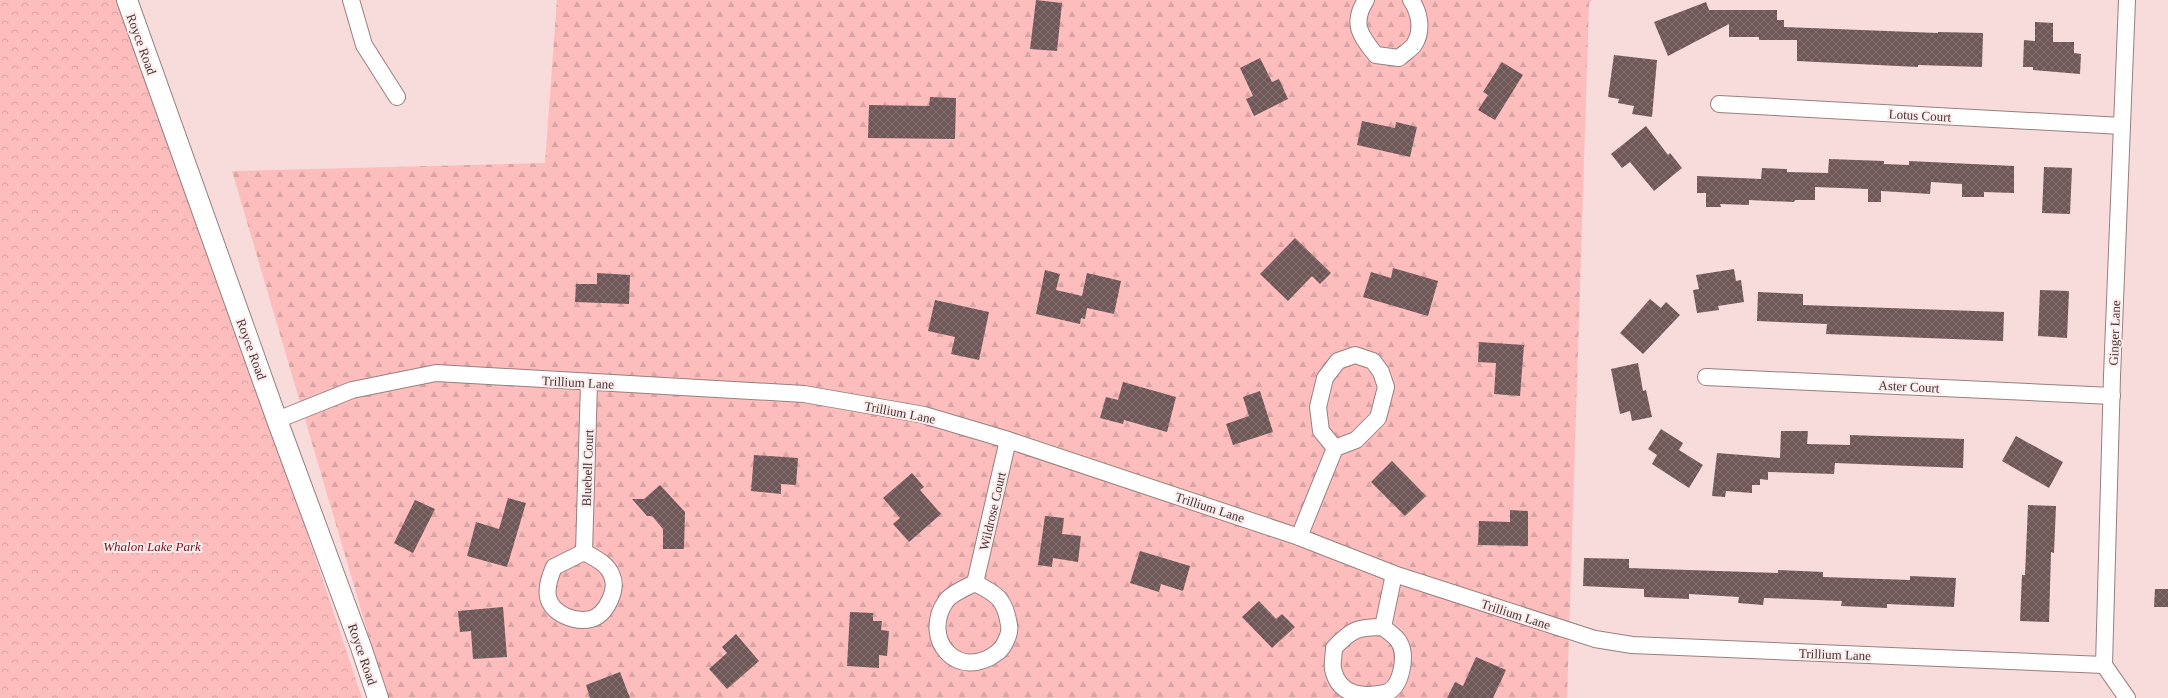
<svg xmlns="http://www.w3.org/2000/svg" width="2168" height="698" viewBox="0 0 2168 698" font-family="Georgia,serif">
  <style>
    .forest { fill: url(#forest-firs) }
    .park { fill: url(#park-crowns) }
    .building { fill: url(#building-cross-hatch) }
    .lines { fill: none; stroke-linecap: round; stroke-linejoin: round }
    .minor-casing { stroke: #997f7f; stroke-width: 18 }
    .tertiary-casing { stroke: #997f7f; stroke-width: 22 }
    .minor { stroke: #fff; stroke-width: 16 }
    .tertiary { stroke: #fff; stroke-width: 20 }
    .labels { text-anchor: middle; stroke-width: 4; stroke-linejoin: round; paint-order: stroke }
    .street-label { font-size: 13px; fill: #413535; stroke: #fdeceb }
    .park-label { font-size: 13px; font-style: italic; fill: #711121; stroke: #fdeceb }
  </style>
  <defs>
    <pattern id="forest-firs" width="22" height="20" patternUnits="userSpaceOnUse"><rect width="22" height="20" fill="#fdbdbd"/><path d="M5 1l3.5 6h-7zM16 11l3.5 6h-7z" fill="#daa3a3"/></pattern>
    <pattern id="park-crowns" width="20" height="18" patternUnits="userSpaceOnUse"><rect width="20" height="18" fill="#fdbdbd"/><path d="M2 6a3 3 0 1 1 6 0M12 15a3 3 0 1 1 6 0" fill="none" stroke="#daa3a3"/></pattern>
    <pattern id="building-cross-hatch" width="8" height="8" patternUnits="userSpaceOnUse"><rect width="8" height="8" fill="#6f5757"/><path d="M0 0l8 8M0 8l8-8" fill="none" stroke="#857272"/></pattern>
  </defs>
  <rect width="100%" height="100%" fill="#f8dbdb"/>
  <path class="forest" d="M557,0h1035l-3,3 -22,695h-1180l-155,-527 313,-8z"/>
  <path class="park" d="M0,0h130l232,698h-362z"/>
  <g class="building">
    <path d="M1036,0l26,3 -5,48 -27,-2z"/>
    <path d="M1706,2l3,8h68v10h7v7l154,6v-1l45,1 -1,34 -64,-2v2l-121,-6v-21h-38v-3h-30v-13l-61,32 -14,-34z"/>
    <path d="M2035,22l18,1v19h21v11l7,1 -1,20 -47,-4v-3h-10l1,-27 11,1z"/>
    <path d="M1614,55l43,5 -5,57 -20,-3 2,-8 -16,-3 1,-4 -11,-2z"/>
    <path d="M1260,58l12,24 7,-3 9,20 -34,17 -8,-17 7,-3 -13,-28z"/>
    <path d="M1502,62l21,13 -28,45 -17,-10 10,-15 -5,-3z"/>
    <path d="M930,97l26,1 -1,41 -87,-1 1,-33 60,1z"/>
    <path d="M1362,121l33,7 1,-6 21,5 -7,30 -53,-12z"/>
    <path d="M1646,126l22,29 2,-2 12,15 -28,23 -24,-29 -8,6 -11,-14z"/>
    <path d="M1829,159l55,2v3l25,1v-4l105,5v27l-30,-1v5h-22v-13l-31,-2 -1,12 -49,-3v11h-13v-13l-53,-2v13h-20l-1,2 -45,-2v5l-29,-1 1,3h-15v-14h-9v-17l64,3 1,-11 25,1v3l41,1z"/>
    <path d="M2044,167l28,1 -2,46 -28,-1z"/>
    <path d="M1295,238l36,35 -11,11 -8,-8 -24,25 -28,-27z"/>
    <path d="M1393,268l45,13 -10,35 -65,-19 8,-25 20,6z"/>
    <path d="M1734,269l2,12 5,-1 3,22 -26,4 1,4 -22,3 -4,-23 6,-1 -3,-14z"/>
    <path d="M1045,270l15,4 -4,16 26,6 5,-23 34,8 -7,33 -27,-6 -2,11 -4,-1 -1,6 -44,-10z"/>
    <path d="M597,273l33,2 -1,29 -54,-2 1,-18h21z"/>
    <path d="M2040,290l29,1 -2,47 -29,-2z"/>
    <path d="M1758,292l45,2v11l201,7 -1,29 -177,-7 1,-10 -70,-3z"/>
    <path d="M1650,299l11,9 5,-6 14,13 -37,39 -23,-21z"/>
    <path d="M935,300l54,12 -10,48 -28,-6 4,-17 -27,-6z"/>
    <path d="M1479,342l45,3 -4,51 -26,-2 2,-31 -18,-1z"/>
    <path d="M1638,363l5,28 3,-1 6,27 -20,4 -2,-10 -10,3 -9,-45z"/>
    <path d="M1123,382l53,15 -9,35 -43,-12 -1,4 -23,-6 6,-21 12,3z"/>
    <path d="M1260,391l13,41 -40,13 -7,-21 23,-8 -6,-19z"/>
    <path d="M1661,429l22,14 -4,7 24,15 -14,23 -37,-24 5,-9 -9,-6z"/>
    <path d="M1781,431h27l-1,13 43,1v-10l114,4 -1,29 -128,-5 -1,11 -66,-2v8l-8,-1v6h-8v8l-26,-2 -1,6 -13,-1 5,-43 63,5z"/>
    <path d="M2016,436l47,26 -14,26 -47,-27z"/>
    <path d="M754,455l44,3 -2,27 -15,-1v10l-30,-3z"/>
    <path d="M1392,461l34,35 -21,20 -34,-34z"/>
    <path d="M912,473l12,14 -4,3 21,24 -32,28 -16,-18 7,-6 -17,-20z"/>
    <path d="M660,485l25,27 -1,37h-21v-20l-11,-13h-5l-15,-17h12z"/>
    <path d="M508,498l18,5 -19,64 -40,-11 9,-34 23,7z"/>
    <path d="M415,500l20,9 -22,44 -19,-10z"/>
    <path d="M2028,505l28,1 -2,47 -3,-1 -2,70 -29,-1 2,-46h3z"/>
    <path d="M1510,510l18,1v35l-50,-1 1,-24 31,1z"/>
    <path d="M1045,516l19,2 -2,16 19,2 -3,26 -25,-4 -1,9 -14,-2z"/>
    <path d="M1140,551l50,15 -7,25 -22,-7 -2,8 -29,-9z"/>
    <path d="M1584,558l45,1v9l149,5v-3l45,2v5l87,3v-4l46,2 -2,29 -67,-3v4l-46,-2 1,-5 -78,-3 -1,7 -25,-2 1,-6 -50,-3v5l-45,-2v-8l-61,-3z"/>
    <path d="M2155,589h13v18h-14z"/>
    <path d="M1259,601l17,18 6,-5 13,13 -23,21 -30,-31z"/>
    <path d="M503,607l4,50 -34,2 -2,-28 -11,1 -2,-21z"/>
    <path d="M850,612l23,1v8h9l-1,9 8,1 -2,25 -8,-1v13l-32,-2z"/>
    <path d="M736,634l23,27 -32,28 -18,-20 18,-16 -5,-6z"/>
    <path d="M1476,657l30,13 -13,28h-46l8,-16 8,4z"/>
    <path d="M620,672l10,26h-40l-4,-13z"/>
  </g>
  <g class="lines">
    <defs>
      <g id="minor">
        <path d="M351,0l13,45 33,52"/>
        <path d="M1366,0c-15,23 -6,36 10,55l23,3c4,-4 11,-8 15,-13 9,-14 6,-32 -3,-45"/>
        <path d="M1719,104l403,22"/>
        <path d="M1706,377l406,19"/>
        <path d="M277,420l75,-30 84,-17 368,21 120,21 84,25 291,97 95,37 201,65 37,6 472,20"/>
        <path d="M1299,537l36,-89 21,-8 22,-22 8,-31 -5,-15 -8,-11 -18,-6 -17,6 -13,17 -7,29 3,24 14,17"/>
        <path d="M584,552c11,6 24,12 28,24 6,14 -6,39 -21,43 -16,4 -39,-5 -43,-22 -2,-10 2,-21 6,-30l30,-15 5,-169"/>
        <path d="M975,583c-8,4 -23,10 -29,18 -26,38 12,82 52,51 6,-5 13,-19 11,-27 -4,-26 -12,-31 -34,-42l33,-143"/>
        <path d="M1383,627c-25,0 -31,2 -49,21 0,6 -2,15 -1,21 6,28 32,29 55,23 14,-7 19,-38 11,-50 -3,-6 -11,-10 -16,-15l11,-53"/>
        <path d="M2104,665l8,-289 15,-376"/>
        <path d="M2104,665l23,33"/>
      </g>
      <path id="tertiary" d="M127,0l150,420 84,227 17,51"/>
    </defs>
    <use href="#minor" class="minor-casing"/>
    <use href="#tertiary" class="tertiary-casing"/>
    <use href="#minor" class="minor"/>
    <use href="#tertiary" class="tertiary"/>
  </g>
  <g class="labels">
    <g class="street-label">
      <text transform="translate(142 44) rotate(70)" y="5">Royce Road</text>
      <text transform="translate(1920 115) rotate(3)" y="5">Lotus Court</text>
      <text transform="translate(2114 333) rotate(-88)" y="5">Ginger Lane</text>
      <text transform="translate(252 349) rotate(70)" y="5">Royce Road</text>
      <text transform="translate(578 382) rotate(3)" y="5">Trillium Lane</text>
      <text transform="translate(1909 386) rotate(3)" y="5">Aster Court</text>
      <text transform="translate(900 412) rotate(11)" y="5">Trillium Lane</text>
      <text transform="translate(587 468) rotate(-88)" y="5">Bluebell Court</text>
      <text transform="translate(1210 507) rotate(18)" y="5">Trillium Lane</text>
      <text transform="translate(992 511) rotate(-77)" y="5">Wildrose Court</text>
      <text transform="translate(1516 614) rotate(18)" y="5">Trillium Lane</text>
      <text transform="translate(363 654) rotate(71)" y="5">Royce Road</text>
      <text transform="translate(1835 654) rotate(2)" y="5">Trillium Lane</text>
    </g>
    <g class="park-label">
      <text x="152" y="551">Whalon Lake Park</text>
    </g>
  </g>
</svg>
